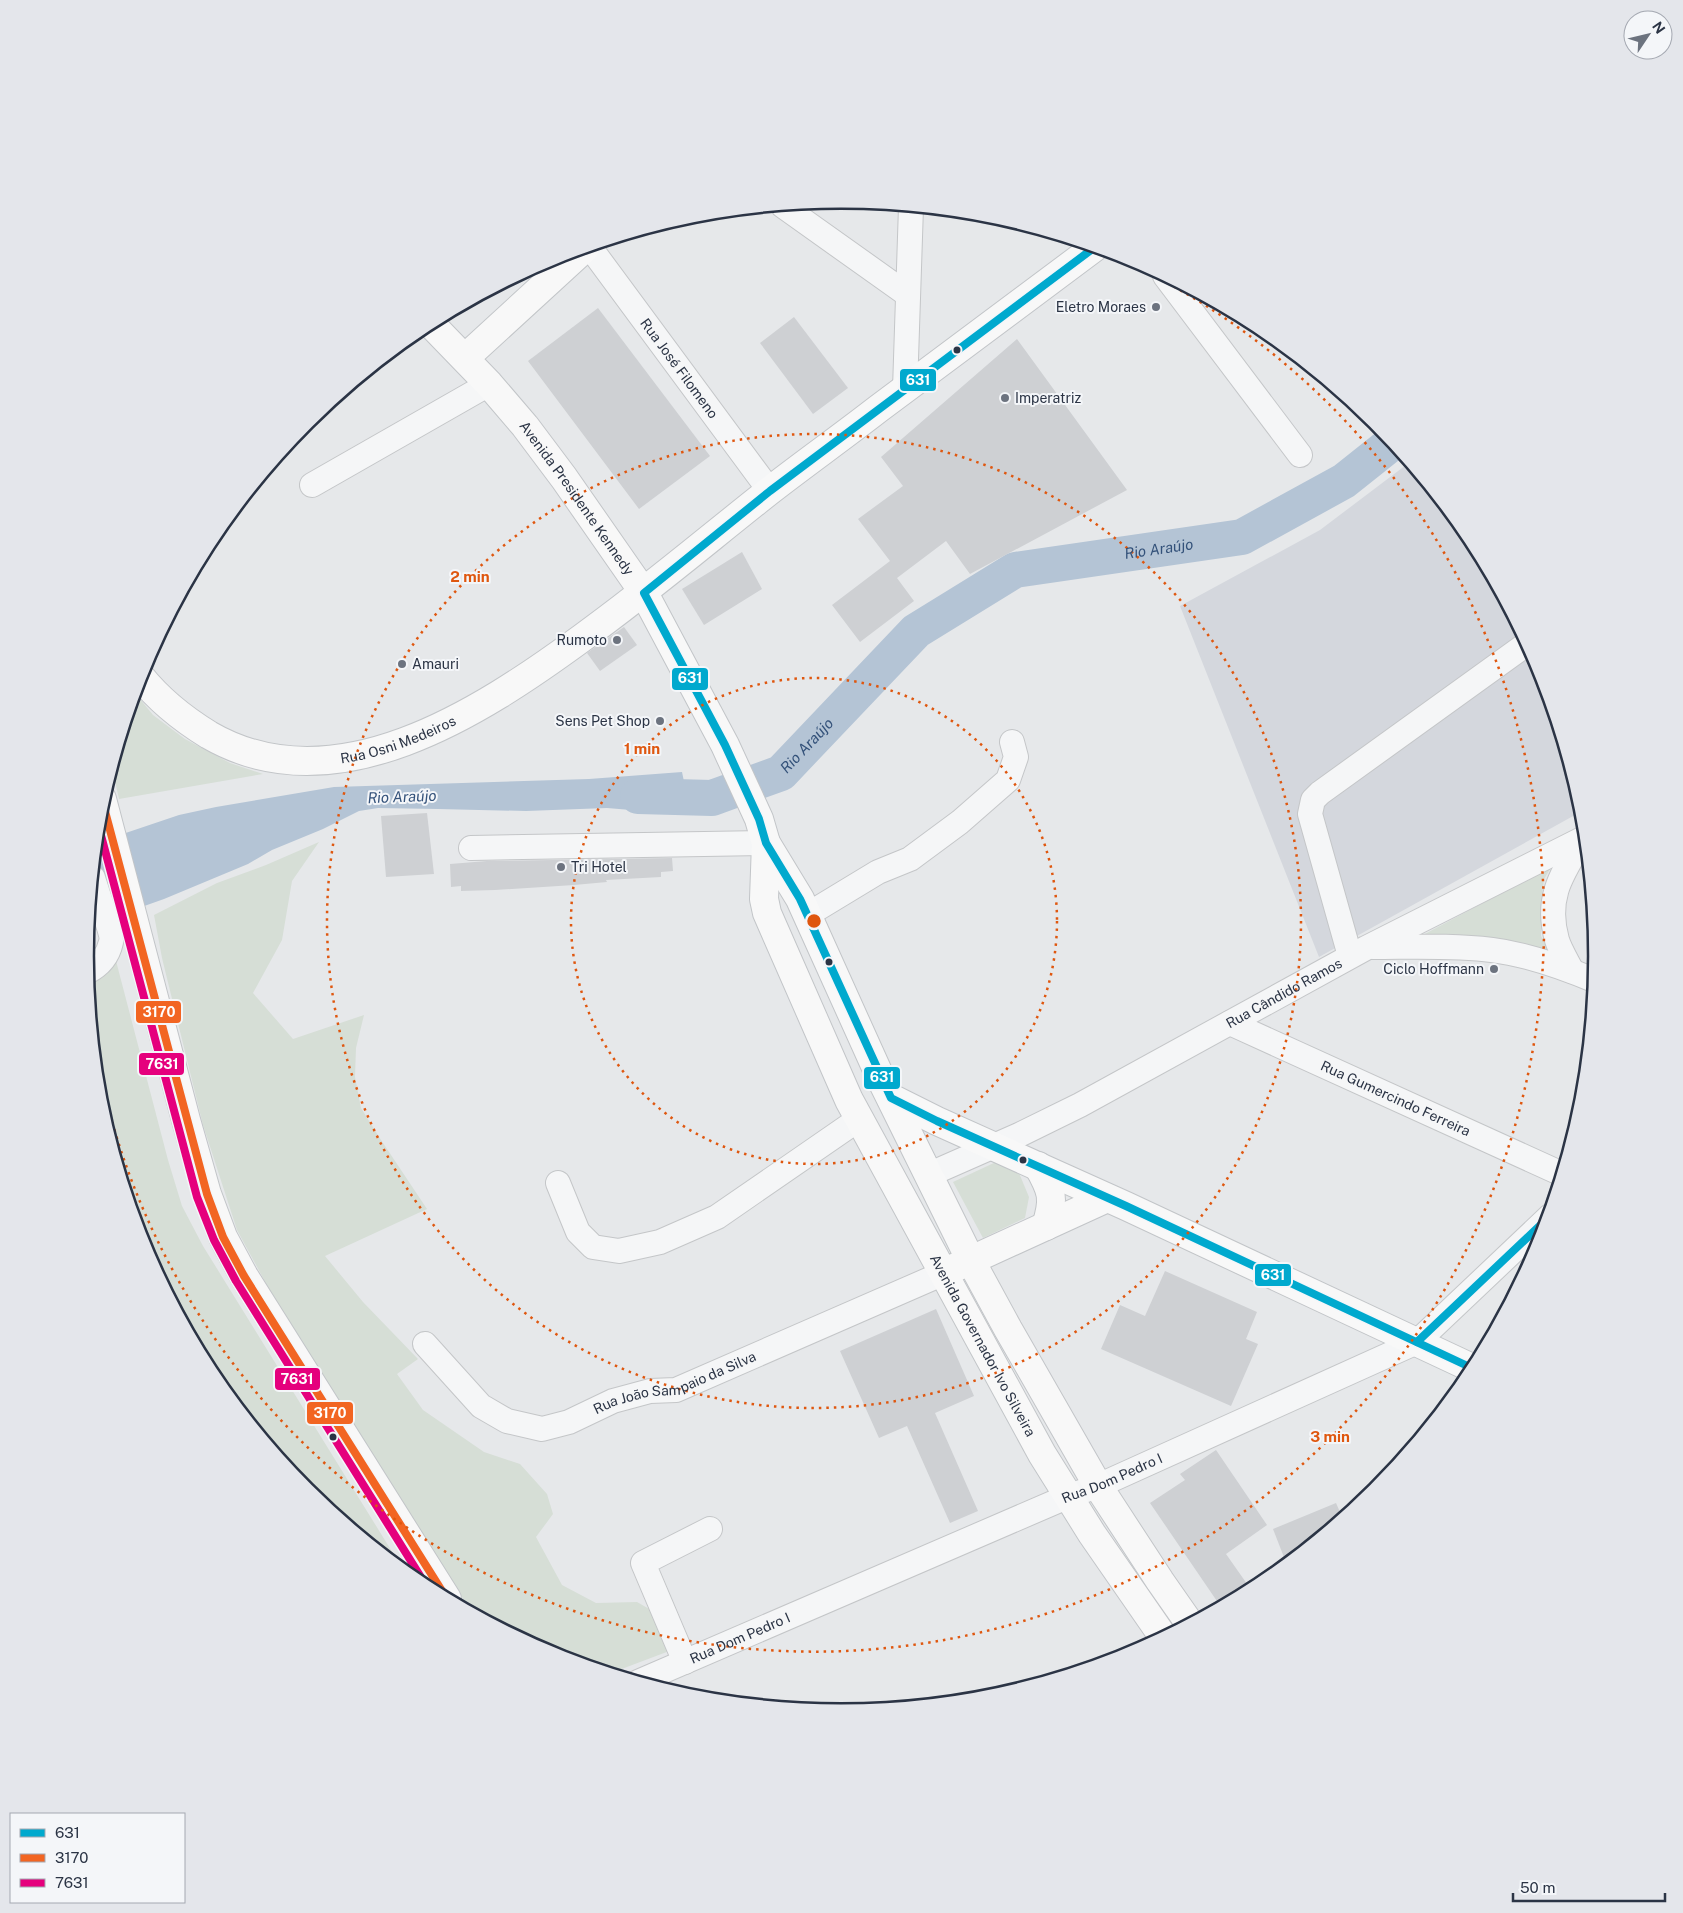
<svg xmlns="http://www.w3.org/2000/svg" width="1683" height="1913" viewBox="0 0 1683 1913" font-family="'Public Sans',sans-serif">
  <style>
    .built { fill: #d4d7dd }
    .green { fill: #d6ded6 }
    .water { fill: #b4c4d5 }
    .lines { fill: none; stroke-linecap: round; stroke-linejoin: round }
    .river { stroke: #b4c4d5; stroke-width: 36 }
    .building { fill: #ced0d3 }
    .minor-casing { stroke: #c4c6c8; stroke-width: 26 }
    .major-casing { stroke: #c2c5c8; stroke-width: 30 }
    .minor { stroke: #f5f6f7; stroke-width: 24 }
    .major { stroke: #f8f8f8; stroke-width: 28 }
    .bus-1-casing { stroke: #f4f6f9; stroke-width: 11 }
    .bus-2-casing { stroke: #f4f6f9; stroke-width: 11 }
    .bus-3-casing { stroke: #f4f6f9; stroke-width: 11 }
    .bus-1 { stroke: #00a9ce; stroke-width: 8 }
    .bus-2 { stroke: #f26522; stroke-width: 8 }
    .bus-3 { stroke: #e5007d; stroke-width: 8 }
    .ring { fill: none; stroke: #df570f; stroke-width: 2.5; stroke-dasharray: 2.5 5 }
    .poi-dot { fill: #6c737f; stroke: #f4f6f9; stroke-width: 2 }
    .bus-dot { fill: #2b3445; stroke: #f4f6f9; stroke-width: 2 }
    .labels { text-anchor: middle; stroke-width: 4; stroke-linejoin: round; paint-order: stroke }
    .poi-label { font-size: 14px; fill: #2b3445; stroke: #f4f6f9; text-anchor: end }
    .street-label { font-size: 14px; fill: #2b3445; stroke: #f4f6f9 }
    .water-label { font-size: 15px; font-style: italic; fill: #34527a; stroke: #f4f6f9 }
    .rim { fill: none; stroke: #2b3445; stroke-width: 2.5 }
    .centre { fill: #df570f; stroke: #f4f6f9; stroke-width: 2.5 }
    .ring-label { font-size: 15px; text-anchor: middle; font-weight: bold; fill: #df570f; stroke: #f4f6f9; stroke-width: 4; stroke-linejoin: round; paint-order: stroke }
    .line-badge { stroke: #f4f6f9; stroke-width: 2 }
    .badge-label { font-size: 14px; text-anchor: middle; font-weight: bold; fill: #fff }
  </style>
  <rect width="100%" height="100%" fill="#e6e8ea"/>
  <path class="built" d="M1410,462l61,74 70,131 43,143 -265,147 -139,-351 140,-76z"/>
  <g class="green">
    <path d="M135,693l18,22 32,24 45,24 33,11 -144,25 -7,-31z"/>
    <path d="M319,842l-27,39 -10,59 -29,53 40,46 71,-24 -8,33 -1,29 6,31 20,32 46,69 -102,47 38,46 55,57 -21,15 26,36 61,42 36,12 27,30 6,20 -17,23 26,48 34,18 41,-1 14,8 21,40 -61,23 -59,-18 -80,-42 -203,-324 -32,-59 -34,-105 -41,-167 -8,-43 63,-32 49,-18z"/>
    <path d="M1552,866l-8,13 -3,25v32l9,18 -144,-10z"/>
    <path d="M115,957l53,203 14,46 21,40 201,325 -98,-80 -94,-114 -70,-131 -43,-142 -11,-120 10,-5z"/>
    <path d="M996,1162l23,11 10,24 -4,21 -42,20 -30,-56z"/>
  </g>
  <path class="water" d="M682,772l9,43 -84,-7 -81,3 -88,-2 -60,-1 -19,3 -36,18 -51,21 -24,14 -84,35 -76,27 8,-83 83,-28 37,-8 118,-20 255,-8z"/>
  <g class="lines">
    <path class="river" id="s1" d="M638,796l74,2 69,-25 135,-142 99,-61 227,-33 102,-56 49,-39"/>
  </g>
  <g class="building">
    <path d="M598,308l112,148 -71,53 -111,-148z"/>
    <path d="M794,317l54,71 -35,26 -53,-71z"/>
    <path d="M1017,339l110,151 -157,84 -24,-33 -49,37 17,23 -54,41 -28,-37 58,-44 -32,-42 45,-33 -22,-29z"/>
    <path d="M742,552l20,37 -58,36 -22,-36z"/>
    <path d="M624,627l13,18 -37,26 -13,-18z"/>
    <path d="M427,813l7,61 -48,3 -5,-61z"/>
    <path d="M672,858l1,13 -12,1v5l-55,3 1,2 -33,3 -79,5 -34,1v-5l-10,1 -1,-23 37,-3z"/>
    <path d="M1165,1271l92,41 -11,27 12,5 -27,62 -130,-57 19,-44 25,11z"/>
    <path d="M936,1309l38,87 -39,17 43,98 -28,12 -43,-97 -28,12 -39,-87z"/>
    <path d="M1216,1450l51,75 -41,29 26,37 -31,16 -71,-104 35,-23 -5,-6z"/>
    <path d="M1336,1503l7,16 -56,46 -14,-36z"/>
  </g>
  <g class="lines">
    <defs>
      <g id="minor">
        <path d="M783,206l125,89"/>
        <path id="s2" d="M589,246l181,245"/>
        <path d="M1165,276l135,179"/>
        <path d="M905,389l6,-182"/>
        <path d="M312,485l177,-101"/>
        <path d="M471,848l295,-5"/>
        <path d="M807,915l71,-43 32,-13 50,-37 48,-42 8,-23 -4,-15"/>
        <path d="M1373,947c39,0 80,-2 119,3 33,4 73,18 104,31"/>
        <path d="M1350,956l-40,-142 3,-14 7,-7 208,-150"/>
        <path d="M1572,971c-5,-10 -12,-21 -15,-31 -12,-43 5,-66 26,-101"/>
        <path d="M87,972c12,-6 21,-16 24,-30 2,-7 -15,-53 -18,-64"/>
        <path id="s3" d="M1230,1023l332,151"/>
        <path id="s4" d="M928,1175l91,-40 61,-30 286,-157 220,-111"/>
        <path d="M558,1183l20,49 15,15 26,4 41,-9 57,-25 142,-98"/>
        <path id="s5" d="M425,1344l56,62 26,15 35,8 27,-7 44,-21 37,-10 26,-1 268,-117"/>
        <path d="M685,1662l-42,-99 67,-34"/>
        <path id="s6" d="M638,1682l431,-186 29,-10 319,-144 133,-126"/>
      </g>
      <g id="major">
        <path id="s7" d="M430,323l59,61 36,42 39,52 80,115 81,152 34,74 7,24 -2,56 3,14 82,187 193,354 50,80 72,104"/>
        <path d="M465,358l120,-110"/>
        <path id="s8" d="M140,676c19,24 43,43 69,59 126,73 272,-23 373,-97 64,-46 124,-97 186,-146 36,-28 74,-55 110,-83 73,-54 145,-108 217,-162"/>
        <path d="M102,799l84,321 21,74 16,43 21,39 203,323"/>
        <path d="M766,843l34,56 83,184 88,178 37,68 90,157 62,95 30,43"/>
        <path d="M891,1098l46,23 189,85 348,163"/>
        <path d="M1038,1166c14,25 17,32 8,60"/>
        <path d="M954,1268l153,-70"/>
      </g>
    </defs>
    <use href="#minor" class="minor-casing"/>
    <use href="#major" class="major-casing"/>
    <use href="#minor" class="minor"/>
    <use href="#major" class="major"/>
    <defs>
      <g id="bus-1">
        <path d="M1095,247l-325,244 -126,102 81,152 34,74 7,24 34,56 91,199 46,23 189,85 348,163"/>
        <path d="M1417,1342l132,-125"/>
      </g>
      <path id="bus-2" d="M102,800l105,394 16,43 21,39 203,323"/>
      <path id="bus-3" d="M98,824l99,373 17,43 22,41 193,309"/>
    </defs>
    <use href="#bus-1" class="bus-1-casing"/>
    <use href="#bus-2" class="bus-2-casing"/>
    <use href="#bus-3" class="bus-3-casing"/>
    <use href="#bus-1" class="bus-1"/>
    <use href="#bus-2" class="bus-2"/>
    <use href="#bus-3" class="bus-3"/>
  </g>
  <g class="ring">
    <circle cx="814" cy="921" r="243"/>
    <circle cx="814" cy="921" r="487"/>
    <path d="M1093 247A730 730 0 1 1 93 1035"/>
  </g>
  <g class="poi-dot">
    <circle cx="1156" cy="307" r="5"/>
    <circle cx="1005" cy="398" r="5"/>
    <circle cx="617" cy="640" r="5"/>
    <circle cx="402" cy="664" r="5"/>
    <circle cx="660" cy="721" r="5"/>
    <circle cx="561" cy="867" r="5"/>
    <circle cx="1494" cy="969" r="5"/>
  </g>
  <g class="bus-dot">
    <circle cx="957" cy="350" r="4.5"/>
    <circle cx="829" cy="962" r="4.5"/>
    <circle cx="1023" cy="1160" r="4.5"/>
    <circle cx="333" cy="1437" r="4.5"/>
  </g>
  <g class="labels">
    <g class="poi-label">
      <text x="1146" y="312">Eletro Moraes</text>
      <text x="1015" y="403" text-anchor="start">Imperatriz</text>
      <text x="607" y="645">Rumoto</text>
      <text x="412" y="669" text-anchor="start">Amauri</text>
      <text x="650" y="726">Sens Pet Shop</text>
      <text x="571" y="872" text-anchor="start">Tri Hotel</text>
      <text x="1484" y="974">Ciclo Hoffmann</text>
    </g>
    <g class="street-label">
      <text dy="5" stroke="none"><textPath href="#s2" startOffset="152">Rua José Filomeno</textPath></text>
      <text dy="5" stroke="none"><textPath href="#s7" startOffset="229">Avenida Presidente Kennedy</textPath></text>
      <text dy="5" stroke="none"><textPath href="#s8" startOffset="288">Rua Osni Medeiros</textPath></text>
      <text dy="5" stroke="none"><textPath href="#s4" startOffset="400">Rua Cândido Ramos</textPath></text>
      <text dy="5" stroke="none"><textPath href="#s3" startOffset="182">Rua Gumercindo Ferreira</textPath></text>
      <text dy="5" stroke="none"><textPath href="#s7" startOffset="1178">Avenida Governador Ivo Silveira</textPath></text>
      <text dy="5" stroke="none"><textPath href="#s5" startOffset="291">Rua João Sampaio da Silva</textPath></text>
      <text dy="5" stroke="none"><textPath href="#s6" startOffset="516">Rua Dom Pedro I</textPath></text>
      <text dy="5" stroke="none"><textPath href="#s6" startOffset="111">Rua Dom Pedro I</textPath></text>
    </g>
    <g class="water-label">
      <text dy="5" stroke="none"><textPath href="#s1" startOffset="605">Rio Araújo</textPath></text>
      <text dy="5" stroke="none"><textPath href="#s1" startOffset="185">Rio Araújo</textPath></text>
      <text transform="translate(402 797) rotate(-2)" y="5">Rio Araújo</text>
    </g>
  </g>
  <path d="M0 0H1683V1913H0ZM94 956a747 747 0 1 1 1494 0a747 747 0 1 1-1494 0Z" fill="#e4e6eb" fill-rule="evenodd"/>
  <path class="rim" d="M94 956a747 747 0 1 1 1494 0a747 747 0 1 1-1494 0Z"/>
  <circle cx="814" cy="921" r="8" class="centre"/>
  <g class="ring-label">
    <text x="470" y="582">2 min</text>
    <text x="642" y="754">1 min</text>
    <text x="1330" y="1442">3 min</text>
  </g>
  <g class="line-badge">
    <rect x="899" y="368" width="38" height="24" rx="5" fill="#00a9ce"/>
    <rect x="671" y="667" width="38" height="24" rx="5" fill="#00a9ce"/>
    <rect x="135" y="1000" width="47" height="24" rx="5" fill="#f26522"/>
    <rect x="138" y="1052" width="47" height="24" rx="5" fill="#e5007d"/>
    <rect x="863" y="1066" width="38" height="24" rx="5" fill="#00a9ce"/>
    <rect x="1254" y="1263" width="38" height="24" rx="5" fill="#00a9ce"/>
    <rect x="274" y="1367" width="47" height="24" rx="5" fill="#e5007d"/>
    <rect x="306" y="1401" width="48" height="24" rx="5" fill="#f26522"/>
  </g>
  <g class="badge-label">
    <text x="918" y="385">631</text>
    <text x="690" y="683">631</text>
    <text x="159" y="1017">3170</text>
    <text x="162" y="1069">7631</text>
    <text x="882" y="1082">631</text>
    <text x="1273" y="1280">631</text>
    <text x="297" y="1384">7631</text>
    <text x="330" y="1418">3170</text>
  </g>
  <rect x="10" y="1813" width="175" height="90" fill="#f4f6f9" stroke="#a4a8b1"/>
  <rect x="20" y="1829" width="25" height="8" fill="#00a9ce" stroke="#a4a8b1"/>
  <text x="55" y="1838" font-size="15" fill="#2b3445">631</text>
  <rect x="20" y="1854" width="25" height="8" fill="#f26522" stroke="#a4a8b1"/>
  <text x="55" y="1863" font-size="15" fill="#2b3445">3170</text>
  <rect x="20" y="1879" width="25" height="8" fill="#e5007d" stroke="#a4a8b1"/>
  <text x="55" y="1888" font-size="15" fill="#2b3445">7631</text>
  <g transform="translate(1648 35) rotate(55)"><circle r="24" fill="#f4f6f9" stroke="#a4a8b1"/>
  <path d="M0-4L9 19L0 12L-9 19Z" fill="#6c737f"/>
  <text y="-8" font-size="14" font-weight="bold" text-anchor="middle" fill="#2b3445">N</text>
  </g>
  <path d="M1513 1893v8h152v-8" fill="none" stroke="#2b3445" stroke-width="2.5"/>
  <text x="1520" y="1893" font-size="15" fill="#2b3445" stroke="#f4f6f9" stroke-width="4" paint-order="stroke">50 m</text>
</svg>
